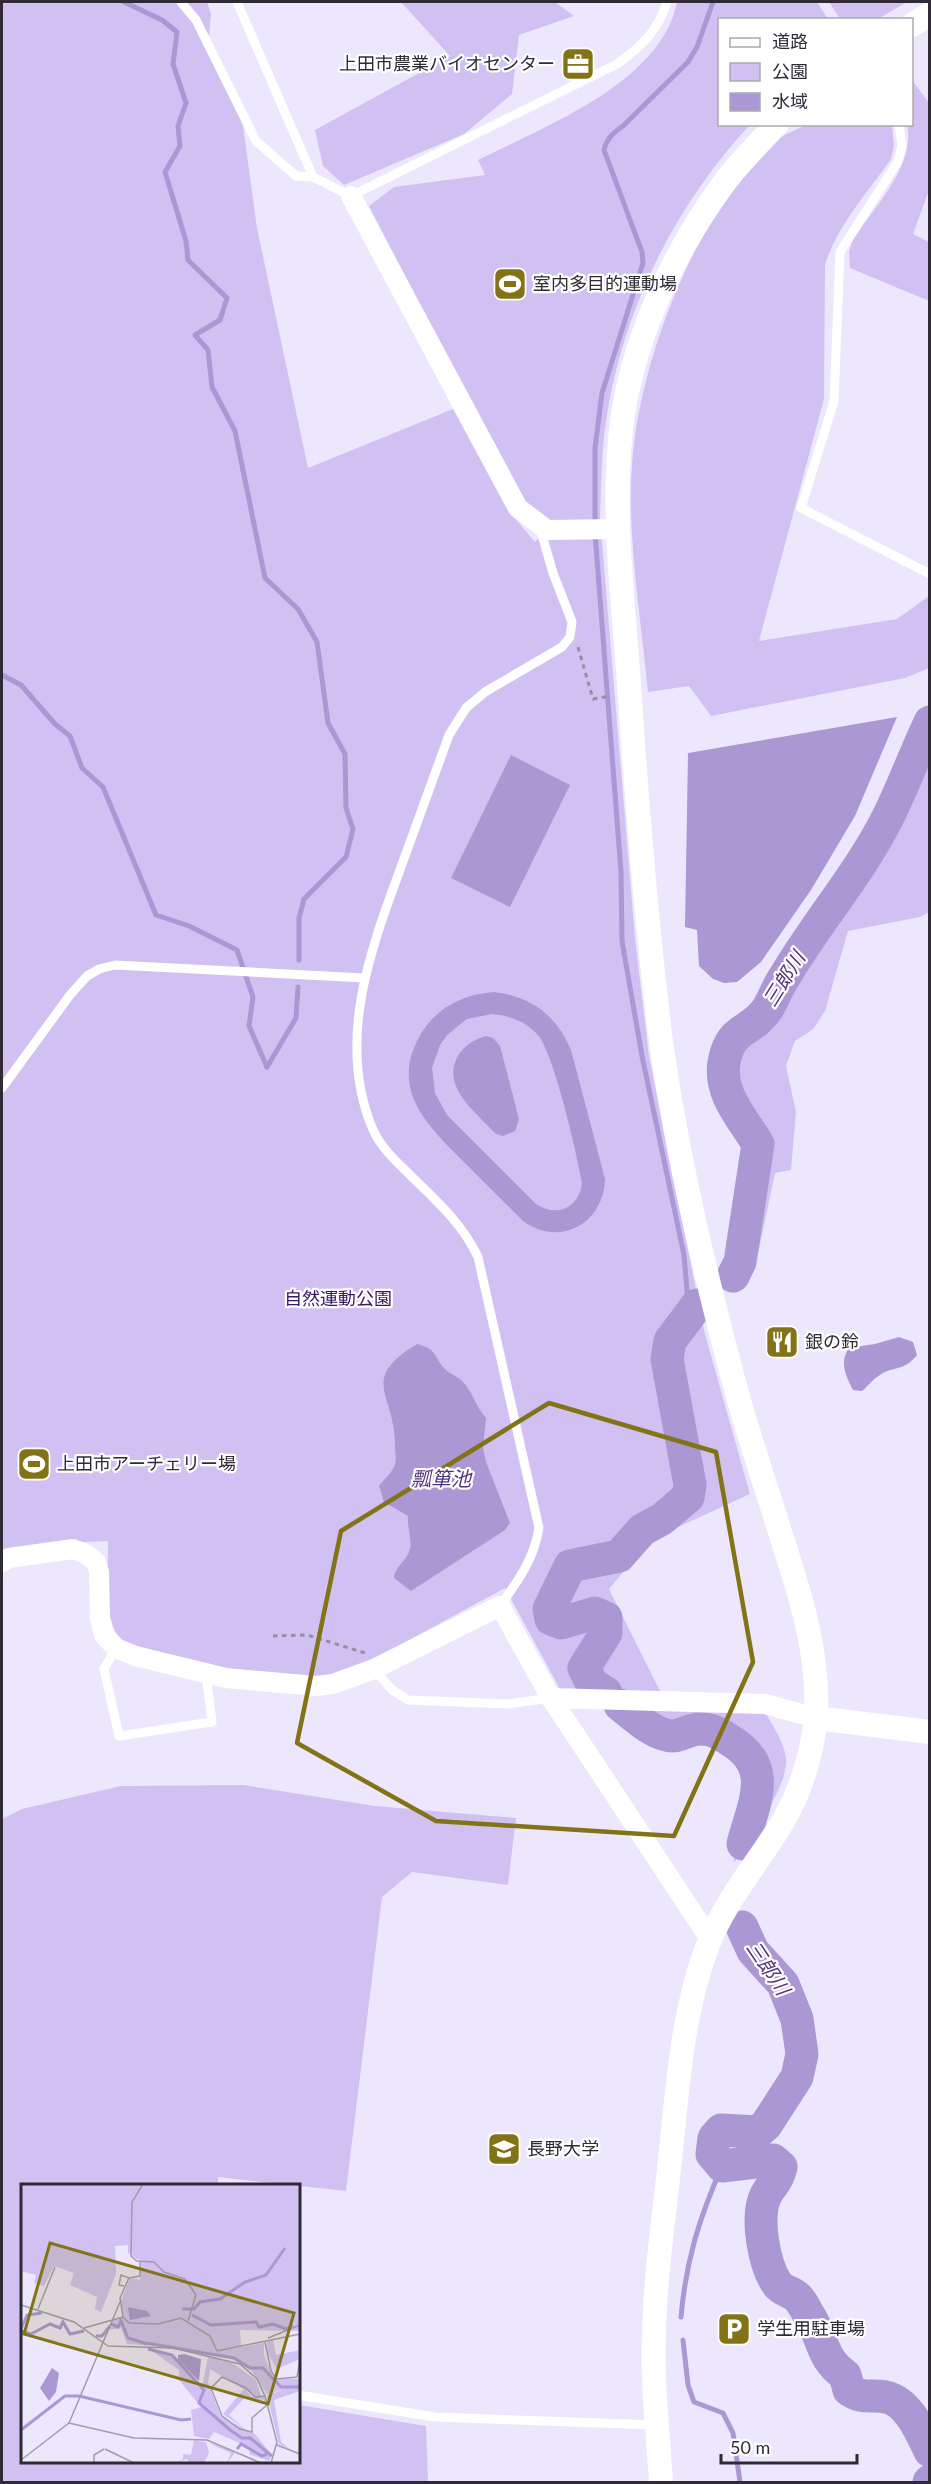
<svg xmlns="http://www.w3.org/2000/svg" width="931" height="2484" viewBox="0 0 931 2484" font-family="Lato,'Noto Sans JP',sans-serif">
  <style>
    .green { fill: #d0c1f2 }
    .water { fill: #aa97d4; fill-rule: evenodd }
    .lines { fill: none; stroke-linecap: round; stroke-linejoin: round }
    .stream { stroke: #aa97d4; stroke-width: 5 }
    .river { stroke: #aa97d4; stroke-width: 33 }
    .path { stroke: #948fa0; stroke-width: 3; stroke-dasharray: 4.5 4.5; stroke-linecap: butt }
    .service { stroke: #fff; stroke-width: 9 }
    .minor { stroke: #fff; stroke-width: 20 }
    .tertiary { stroke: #fff; stroke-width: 24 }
    .marked { fill: none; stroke: #827416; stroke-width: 4.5; stroke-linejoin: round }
    .labels { text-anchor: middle; stroke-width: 4.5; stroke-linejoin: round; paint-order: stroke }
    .poi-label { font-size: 18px; fill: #2e2b35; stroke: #fff; text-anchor: start }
    .park-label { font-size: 18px; fill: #37185f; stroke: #fff }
    .water-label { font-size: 20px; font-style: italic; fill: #50347d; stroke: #fff }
    .inset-river { fill: none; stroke: #aa97d4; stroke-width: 3 }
    .inset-road { fill: none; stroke: #a19cad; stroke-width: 1.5 }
    .view { fill: #827416; fill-opacity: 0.15; stroke: #827416; stroke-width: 3 }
    .inset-edge { fill: none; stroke: #2e2b35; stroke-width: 3 }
  </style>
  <rect width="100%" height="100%" fill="#ede7fd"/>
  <g class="green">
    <path d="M2,2h205l4,12 -3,33 33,64 16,117 51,240 145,-59 54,100 28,33 12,-13 -37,-41 -18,-44 -123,-238 25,-19 91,-12 -7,-15c67,-34 183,-77 199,-158h140l11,17 -108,1v104l30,1c-81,86 -137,205 -147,324 -2,23 -2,46 -3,69l35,420 14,118 56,278 45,160 -100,46 -41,49 52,104 -100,-2 -56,-103 -146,79 -27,9 -17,1 -88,-7 -105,-28c-21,-26 -13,-69 -14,-101l-48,2 -58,15z"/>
    <path d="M401,2h154l19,14 -55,19 -7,59 -48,40 -120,51 -21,-19 -8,-36 135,-74z"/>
    <path d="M829,2h78l-29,17h-38z"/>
    <path d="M912,80l17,23v87l-16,44 16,8v59l-79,-33 -1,-16 4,-13c21,-31 63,-75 54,-114l5,-1z"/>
    <path d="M806,125h86l2,21 -3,13c-23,33 -54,67 -66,106l-1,134 -65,242 138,-22 32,-23v72l-24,10 -194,38 -22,-30 -41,6c-7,-75 -21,-152 -16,-227 6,-95 56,-229 120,-300 7,-7 14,-17 22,-23 9,-7 21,-12 32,-17z"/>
    <path d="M929,707v205l-9,5 -72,14 -23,80 -12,18 -18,12 -9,25 10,46 -5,58 -16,3 -16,76 -11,35 -17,-17c4,-21 25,-109 21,-124 -5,-16 -21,-27 -29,-42 -16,-31 0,-67 28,-83 68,-101 133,-197 178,-311z"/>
    <path d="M609,1707l155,3c8,15 20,31 22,48 3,29 -37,80 -52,105 1,-16 -1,-34 3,-48 11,-37 24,-51 -18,-76l-47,10 -8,-3z"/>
    <path d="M243,1785l132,21 141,12 -8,67 -96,-13 -30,25 -36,294 -128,-14v9h-196v276h276l1,-57 127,21 2,56h-426v-663l20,-10 99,-23z"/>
  </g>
  <g class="water">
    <path d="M897,717l-42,99 -44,74 -50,72 -24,20 -13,1 -11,-4 -14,-13 -2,-36 -12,-3 3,-174z"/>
    <path d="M511,755l59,30 -60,122 -59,-29z"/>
    <path d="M494,992c38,5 62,23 77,58l34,129c-1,44 -45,69 -82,42 -19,-19 -39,-39 -58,-58 -39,-39 -79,-76 -41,-134 17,-24 42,-35 70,-37zM492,1014c18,2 34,7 46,21 16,19 39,119 44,148 -3,25 -25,35 -46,21l-89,-89 -12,-22 -3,-25 8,-23 7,-10 20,-16z"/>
    <path d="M486,1036l7,2 7,8 19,73 -4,12 -12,5 -7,-2c-20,-22 -57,-48 -37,-80 7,-10 16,-15 27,-18z"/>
    <path d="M899,1337l14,5 4,13c-13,17 -25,11 -37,20 -7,4 -12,11 -18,16l-9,-1c-7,-14 -14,-28 -4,-42l26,-4z"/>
    <path d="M417,1344c20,5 16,11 27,24 5,6 14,8 19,14 10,11 13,25 23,36l-3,30 3,14 24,61 -5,7 -94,61 -17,-13c1,-12 13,-17 16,-29 2,-10 -3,-22 -2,-33l-24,-14 -5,-16c4,-6 12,-12 15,-19 3,-6 1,-16 1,-23 0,-50 -37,-64 22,-100z"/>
  </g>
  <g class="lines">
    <g class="stream">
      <path d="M124,2l38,18 15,12 -4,32 13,39 -8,23 2,20 -15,26 21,69 2,19 39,38 -7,22 -25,15 13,15 4,37 23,44 30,147 33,31 19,33 11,81 17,31 1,54 7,21 -7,28 -42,42 -5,19v42"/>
      <path d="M595,524v-76l7,-55 41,-130 -1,-11 -38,-102c3,-12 9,-17 19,-24l65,-64 9,-15 16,-45"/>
      <path d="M595,533l26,339 1,69 20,115 42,199 5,59"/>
      <path d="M2,675l19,10 34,39 15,12 12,32 21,19 53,128 33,11 48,24 16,47 -4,29 18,41"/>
      <path d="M267,1067l29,-49 2,-31"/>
      <path d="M681,2317c5,-57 18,-98 41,-151"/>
      <path d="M683,2340l5,45 6,17 29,11 10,20 7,49"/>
    </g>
    <g class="river">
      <path d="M733,1276l7,-14 18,-118c-16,-27 -39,-49 -34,-82 7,-37 27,-28 44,-54 6,-10 10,-22 17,-32 32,-54 74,-102 102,-157 16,-32 28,-65 43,-97"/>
      <path d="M606,1693l-14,-9 -8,-16 22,-35v-15l-11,-5 -34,10 -10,-4 -2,-10 21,-43 49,-10 23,-26 20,-11 26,-22 2,-12 -23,-126 3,-18 27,-36"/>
      <path d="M620,1705c13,10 29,26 46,30 13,4 23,-7 35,-6 12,0 21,6 30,12 44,27 22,63 12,103"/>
      <path d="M742,1927l11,24 30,33 14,35 5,35 -5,23 -31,48 -8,7 -37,-2 -7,8 -2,16 10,12 51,-6 8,7c-4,17 -9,16 -15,28 -11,22 -2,71 12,90 5,6 14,7 19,12 6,5 9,14 13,20 13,21 12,43 35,58l4,15c16,10 20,4 37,7 23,5 35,36 44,54"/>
      <path d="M929,2482l1,-1"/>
    </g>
    <g class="path">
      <path d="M578,647l15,52 17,-3"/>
      <path d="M273,1636l34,-1 58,18"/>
    </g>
    <g class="service">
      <path d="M181,2l15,18 60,121 40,35 17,1"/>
      <path d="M237,2l76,175 38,19 266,-132c24,-17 41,-33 50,-62"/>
      <path d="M899,124l3,22 -4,15 -58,91 -6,149 -33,107 129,66"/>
      <path d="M2,1088l68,-93 17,-19 12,-7 16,-4 249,13"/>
      <path d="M500,1606c18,-25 34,-47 39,-78l-61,-271c-15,-32 -41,-56 -66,-80 -14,-14 -29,-27 -38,-45 -39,-88 -4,-181 27,-265 16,-44 32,-88 48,-132l17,-27 19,-16 77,-45 8,-10 2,-15 -19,-49 -13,-45"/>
      <path d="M116,1648l-12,21 15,67 93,-14 -6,-48"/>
      <path d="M374,1669l18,21 16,10 100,4 43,-6"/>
      <path d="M298,2395l137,22 222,8"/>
    </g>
    <g class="minor">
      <path d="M351,196l167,312 29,22 70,-1"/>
      <path d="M2,1562l7,-4 64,-9 13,5 10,8 3,10 1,46 4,17 12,13 19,8 91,22 90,8 17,-2 41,-15 126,-63 51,92 159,241"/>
      <path d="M551,1698l214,6 51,14"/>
    </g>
    <g class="tertiary">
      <path d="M912,25l18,-11"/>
      <path d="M816,1718l114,14"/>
      <path d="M661,2482c-3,-49 -9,-98 -7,-147 1,-62 11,-123 17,-185 7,-69 12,-140 37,-205 18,-47 52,-84 77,-127 17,-30 29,-71 31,-105 3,-63 -17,-122 -36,-181 -17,-55 -36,-109 -50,-165 -28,-106 -54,-216 -69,-326 -15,-118 -24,-237 -32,-356 -6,-90 -19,-181 -6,-271 13,-83 54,-168 104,-235 15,-19 33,-37 50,-55"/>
    </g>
  </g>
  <path class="marked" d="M549,1403l167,49 37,210 -79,174 -238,-15 -139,-78 44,-212z"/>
  <defs>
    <symbol id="office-square" viewBox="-11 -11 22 22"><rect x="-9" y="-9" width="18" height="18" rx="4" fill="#827416" stroke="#fff"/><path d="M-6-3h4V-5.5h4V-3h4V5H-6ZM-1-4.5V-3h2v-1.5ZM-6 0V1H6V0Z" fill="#fff"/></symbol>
    <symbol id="stadium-square" viewBox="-11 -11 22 22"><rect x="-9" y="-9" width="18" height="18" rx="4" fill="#827416" stroke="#fff"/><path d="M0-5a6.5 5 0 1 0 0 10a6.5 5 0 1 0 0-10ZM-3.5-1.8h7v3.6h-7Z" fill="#fff"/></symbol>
    <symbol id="restaurant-square" viewBox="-11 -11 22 22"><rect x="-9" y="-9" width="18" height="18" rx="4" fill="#827416" stroke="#fff"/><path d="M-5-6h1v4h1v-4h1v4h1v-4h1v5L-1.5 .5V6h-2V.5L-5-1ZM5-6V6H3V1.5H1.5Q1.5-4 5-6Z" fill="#fff"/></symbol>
    <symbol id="university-square" viewBox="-11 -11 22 22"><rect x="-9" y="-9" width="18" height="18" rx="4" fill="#827416" stroke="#fff"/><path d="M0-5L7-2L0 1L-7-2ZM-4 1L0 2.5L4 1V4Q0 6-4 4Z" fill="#fff"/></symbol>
    <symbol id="parking-square" viewBox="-11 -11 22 22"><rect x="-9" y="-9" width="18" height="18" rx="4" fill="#827416" stroke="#fff"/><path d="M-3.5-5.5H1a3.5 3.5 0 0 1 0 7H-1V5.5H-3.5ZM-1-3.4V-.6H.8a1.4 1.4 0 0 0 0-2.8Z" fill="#fff"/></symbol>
  </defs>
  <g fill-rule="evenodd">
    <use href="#office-square" x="559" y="45" width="38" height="38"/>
    <use href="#stadium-square" x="491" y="265" width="38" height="38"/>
    <use href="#restaurant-square" x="763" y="1323" width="38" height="38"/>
    <use href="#stadium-square" x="15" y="1445" width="38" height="38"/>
    <use href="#university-square" x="485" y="2130" width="38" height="38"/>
    <use href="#parking-square" x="715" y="2310" width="38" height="38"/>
  </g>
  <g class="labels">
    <g class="poi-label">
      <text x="555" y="70" text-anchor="end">上田市農業バイオセンター</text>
      <text x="533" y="290">室内多目的運動場</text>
      <text x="805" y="1348">銀の鈴</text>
      <text x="57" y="1470">上田市アーチェリー場</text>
      <text x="527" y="2155">長野大学</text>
      <text x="757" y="2335">学生用駐車場</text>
    </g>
    <g class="park-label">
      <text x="338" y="1305">自然運動公園</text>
    </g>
    <g class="water-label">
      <text transform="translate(784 979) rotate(-58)" y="7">三郎川</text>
      <text x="441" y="1486">瓢箪池</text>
      <text transform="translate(768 1968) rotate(56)" y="7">三郎川</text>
    </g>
  </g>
  <g transform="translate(21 2184)">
    <rect width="279" height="279" fill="#ede7fd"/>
    <path d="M0,0h279v147l-60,-1 1,16 -15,4 38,-7v12l9,23 27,1v12l-26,9 7,42 9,7 -11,-5 -12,-49 19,-6 -19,5 -16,-24 -18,-11 -61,-12 -45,-3 -6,-16 -11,2 3,-10 11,-3 -3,-16 9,-23 10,2 1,-5v-14l-13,-8v-8l-13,1 1,28 -15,38 -6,-3 2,-12 -27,-12 4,-12 -20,-7 -10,20 -10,-3 2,-8 -15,-4zM252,156l3,15 24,-5v9l-23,10 -9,-15 -1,-13zM128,165l21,5 32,33 6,-30 23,5 25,18 5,16h-6l-45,-27 -2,14 13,34 34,17 17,21 -3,6 -20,-7 2,-6 -37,-16 -5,7 -15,-3 -3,-26 10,-3 -22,-27v-10zM223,205l9,8 11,-1 2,8 -3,-5 -8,2 -9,-5 -17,19 16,14 -22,-15zM173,256l11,2 15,4 15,7 -8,10 4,-10 -25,-11 3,11 -5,10h-15l-2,-4 -12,4 8,-4v-5l8,1z" fill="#d0c1f2"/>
    <path d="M107,123l19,4 4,5 -21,4zM163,170l17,5 -2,22 -21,-21v-5zM31,184l7,5 -3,19 -7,9 -9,-13z" fill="#aa97d4"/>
    <path class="inset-river" d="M161,125h12l6,-7 20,-3 25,-17 21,-7 19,-27M171,131l19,10 45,-3 3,5 14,-3 13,5 7,-4M90,140l7,3 3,-6 7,17 19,6M0,145l6,-14 15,-2M0,147l10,3 19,-10 10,4 3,-6 7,12 14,-3M75,152h6l8,-10M125,159l88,15 16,10h13l18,19h19M127,165l24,6 32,35 -5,13 31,27 12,8h8l22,18M0,246l44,-34h14l102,24 10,-1M216,265l4,-5 21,12 5,-2"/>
    <path class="inset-road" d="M122,0l-11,18 -1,54 6,5 17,1 10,10 21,7 11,16 -8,26M119,78v14l-11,2 -9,20 3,19 6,6 29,1 23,-6 29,18 7,15 83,-17M103,102l-5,-1 2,-10 8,3M0,121l53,17 34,24 65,2 67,16 17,15 8,17 12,46 -6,21M17,125l17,-42M63,144l39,-11M247,154l32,-13M244,158l6,29 5,8 21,-2 3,-17M244,212l-10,1 -9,-9 -24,-11 -11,11 11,28 18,13 12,3v-14l15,-13M48,239l51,-121M256,261l23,9M84,265l29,14M0,276l48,-37 65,15 73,2 54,23M73,279v-8l10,-6"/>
    <path class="view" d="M29,59l244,70 -26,91 -244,-70z"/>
    <rect width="279" height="279" class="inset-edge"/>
  </g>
  <rect width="931" height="2484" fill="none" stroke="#2e2b35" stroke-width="6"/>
  <rect x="718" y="18" width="195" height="108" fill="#ffffff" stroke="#abaaae" stroke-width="1.5"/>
  <rect x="730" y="38" width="30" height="9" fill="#ffffff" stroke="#abaaae" stroke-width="1.5"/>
  <text x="772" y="48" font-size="18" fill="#2e2b35">道路</text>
  <rect x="730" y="63" width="30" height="18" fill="#d0c1f2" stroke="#abaaae" stroke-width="1.5"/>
  <text x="772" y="78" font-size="18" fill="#2e2b35">公園</text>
  <rect x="730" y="93" width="30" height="18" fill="#aa97d4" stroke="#abaaae" stroke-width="1.5"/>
  <text x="772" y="108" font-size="18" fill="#2e2b35">水域</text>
  <path d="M721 2454v9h136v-9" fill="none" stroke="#2e2b35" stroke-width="3"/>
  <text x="730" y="2454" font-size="18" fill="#2e2b35" stroke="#ffffff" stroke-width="4.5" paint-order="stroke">50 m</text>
</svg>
